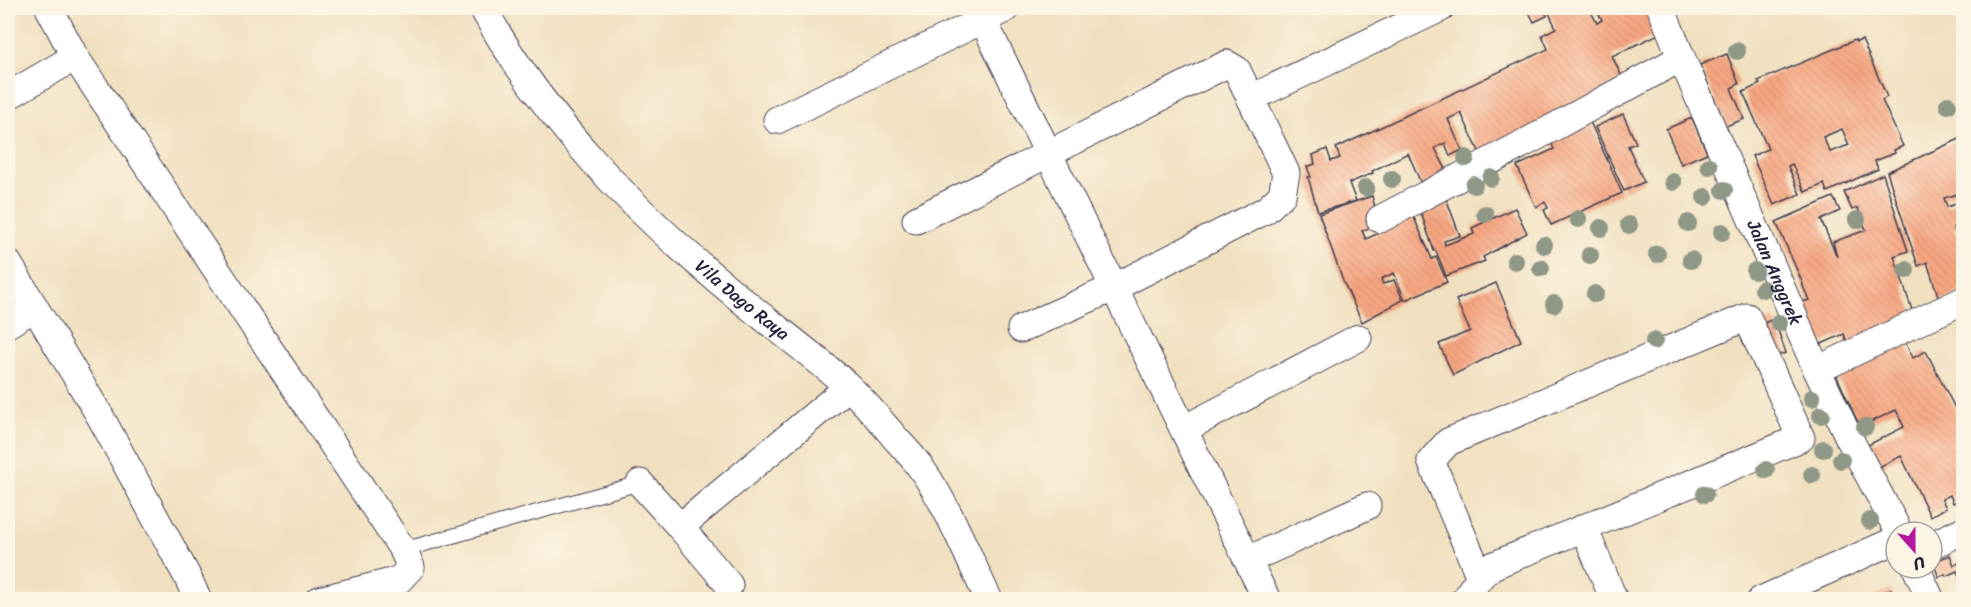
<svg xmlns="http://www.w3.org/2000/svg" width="1971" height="607" viewBox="0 0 1971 607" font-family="Sriracha,sans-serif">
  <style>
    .building { fill: url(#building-back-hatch); fill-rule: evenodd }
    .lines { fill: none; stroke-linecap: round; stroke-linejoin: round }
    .service-casing { stroke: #413e4f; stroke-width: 16 }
    .minor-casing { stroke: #413e4f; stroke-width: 29 }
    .service { stroke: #fff; stroke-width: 14 }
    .minor { stroke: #fff; stroke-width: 27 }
    .tree { fill: #8f9887 }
    .labels { text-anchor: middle; stroke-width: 4.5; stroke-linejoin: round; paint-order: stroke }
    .street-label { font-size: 18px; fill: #22223b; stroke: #fcf5e5 }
  </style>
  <defs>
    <pattern id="building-back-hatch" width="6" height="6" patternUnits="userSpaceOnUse" patternTransform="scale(1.5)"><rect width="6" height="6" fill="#f7a680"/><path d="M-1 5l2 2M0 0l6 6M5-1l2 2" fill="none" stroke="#d38f70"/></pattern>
  </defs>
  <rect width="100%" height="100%" fill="#fcf5e5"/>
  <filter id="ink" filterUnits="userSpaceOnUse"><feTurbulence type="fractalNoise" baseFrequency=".0167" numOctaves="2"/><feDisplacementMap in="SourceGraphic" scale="12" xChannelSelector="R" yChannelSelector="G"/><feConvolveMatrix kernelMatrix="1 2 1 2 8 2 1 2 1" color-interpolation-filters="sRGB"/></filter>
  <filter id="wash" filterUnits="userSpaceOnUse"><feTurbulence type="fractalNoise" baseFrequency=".008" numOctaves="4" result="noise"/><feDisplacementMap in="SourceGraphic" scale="24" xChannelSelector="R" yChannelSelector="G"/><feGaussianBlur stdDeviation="1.35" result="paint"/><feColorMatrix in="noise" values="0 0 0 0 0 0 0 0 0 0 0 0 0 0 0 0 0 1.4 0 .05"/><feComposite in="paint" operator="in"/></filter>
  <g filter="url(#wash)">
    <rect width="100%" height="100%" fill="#f0e0c0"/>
    <g id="blocks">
      <g class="building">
        <path d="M1527,8h26l-8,4 2,4 -13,6z"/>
        <path d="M1559,8h30l8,15 5,-3 -7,-12h52l12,26 -47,22 11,23 -140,81 -22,-47 -13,6 14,31 -12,6 -5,-13 -10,5 14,27 -26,13 -15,-35 -36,18 1,2 -24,10 7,18 -38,11 -10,-35h3l-4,-10 8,-3 -2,-9 14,-6 4,12 9,-3 -4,-10 212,-99 -6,-14 14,-7 -7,-15z"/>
        <path d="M1855,40l1,2 6,-2 25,57 -5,3 21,46 -9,4 1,3 -20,8 3,8 -51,23 -3,-8 -19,8 -13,-28 -4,2 12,28 -26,11 -22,-49 16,-7 -25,-57 17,-8 -2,-3zM1842,129l7,16 -19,7 -7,-15z"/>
        <path d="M1727,54l12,30 -8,4 13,31 -18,7 -26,-61z"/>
        <path d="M1623,114l13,29 -8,3 16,36 -20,9 -29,-64z"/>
        <path d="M1587,115l35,78 -71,32 -7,-15 4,-2 -3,-6 -9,5 -19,-41 37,-17 -6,-14z"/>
        <path d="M1692,118l15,35 -26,11 -15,-35z"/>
        <path d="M1964,137v55l-20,6 3,9 17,-6v24l-10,3 2,5 8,-3v60l-24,12 -13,-40 -9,4 -31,-94z"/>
        <path d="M1883,174l25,77 -14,5 20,60 -66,30 -4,-12 -25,11 -19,-42 9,-3 -7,-16h1l-27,-62 57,-25 7,14 -19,9 16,37 -4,-15 33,-12 -8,-22 -6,2 -8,-18z"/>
        <path d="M1445,195l15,41 -16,5 1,4 29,-11 -2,-6 43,-20 12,25 -44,24 2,4 -39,15 -10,-25h-2l-16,-47z"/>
        <path d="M1372,196l4,16 -5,15 -9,4 4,8 11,-5 -2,-5 37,-16 20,46 4,-2 11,25 -42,18 -11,-27 -13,6 2,5 11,-4 9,20 -41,22 -19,-41 -24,-67z"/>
        <path d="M1496,283l25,58 -68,34 -14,-31 31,-13 -14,-31z"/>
        <path d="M1774,319l12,34 -11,3 -11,-33z"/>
        <path d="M1904,340l9,18 13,-7 38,75v72l-11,5 -3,-8 -8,4 4,9 -16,8 -29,-60 -22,11 -11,-22 36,-18 -8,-17 -36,17 -25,-55z"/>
        <path d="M1950,555l4,10 10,-4v25l-7,-15 -11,5 -1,-2 -6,3 -5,-12 5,-3 -1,-2z"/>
        <path d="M1891,589l4,11h-20l-1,-4z"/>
      </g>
    </g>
  </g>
  <g filter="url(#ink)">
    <use href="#blocks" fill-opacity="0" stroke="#413e4f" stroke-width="1.5"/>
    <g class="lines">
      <defs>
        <path id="service" d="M403,550l237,-67"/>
        <g id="minor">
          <path d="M49,8l26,49 328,493 8,17 -12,13 -80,20"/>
          <path id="s1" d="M483,8c60,111 152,204 249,284 38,32 79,61 116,94 17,16 33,35 49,54 9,10 19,20 26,31 27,39 45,86 66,129"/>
          <path d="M977,8l290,592"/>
          <path id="s2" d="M1661,8l21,51 135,311 32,68 50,94"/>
          <path d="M8,96l67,-39"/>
          <path d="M1251,98l190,-90"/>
          <path d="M777,120l230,-112"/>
          <path d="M1380,219l154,-81 147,-80"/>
          <path d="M916,220l311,-156 10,6 49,103 -4,22 -16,15 -151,77 -94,42"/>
          <path d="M8,263l92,153 87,160 11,24"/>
          <path d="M8,324l26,-16"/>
          <path d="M1817,370l147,-70"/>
          <path d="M1184,429l174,-91"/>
          <path d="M640,483l40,44 49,58"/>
          <path d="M680,527l168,-140"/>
          <path d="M1584,528l30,72"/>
          <path d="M1932,545l32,-15"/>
          <path d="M1248,560l119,-54"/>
          <path d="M1916,568l15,32"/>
          <path d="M1464,600l16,-23 12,-11 309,-128 -54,-121 -299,125 -17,19 49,116"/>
          <path d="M1761,600l135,-60"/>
        </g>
      </defs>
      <use href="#service" class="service-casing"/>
      <use href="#minor" class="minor-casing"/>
      <use href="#service" class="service"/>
      <use href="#minor" class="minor"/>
    </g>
    <g class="tree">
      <circle cx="1737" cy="51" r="9"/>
      <circle cx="1948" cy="105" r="9"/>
      <circle cx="1466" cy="158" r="9"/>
      <circle cx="1709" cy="166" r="9"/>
      <circle cx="1491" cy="178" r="9"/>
      <circle cx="1392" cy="179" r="9"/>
      <circle cx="1673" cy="182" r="9"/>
      <circle cx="1474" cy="185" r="9"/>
      <circle cx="1366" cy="188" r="9"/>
      <circle cx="1724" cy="190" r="9"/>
      <circle cx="1705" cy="197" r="9"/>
      <circle cx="1485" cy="214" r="9"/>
      <circle cx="1578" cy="219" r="9"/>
      <circle cx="1857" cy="220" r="9"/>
      <circle cx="1688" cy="223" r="9"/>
      <circle cx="1629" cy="225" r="9"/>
      <circle cx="1601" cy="228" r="9"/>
      <circle cx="1722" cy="232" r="9"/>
      <circle cx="1544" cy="245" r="9"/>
      <circle cx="1657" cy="254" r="9"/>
      <circle cx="1590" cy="255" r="9"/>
      <circle cx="1691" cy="260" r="9"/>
      <circle cx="1515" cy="261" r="9"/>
      <circle cx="1541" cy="268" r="9"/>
      <circle cx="1906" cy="270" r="9"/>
      <circle cx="1755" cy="271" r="9"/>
      <circle cx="1763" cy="289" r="9"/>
      <circle cx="1595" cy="294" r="9"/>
      <circle cx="1554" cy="304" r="9"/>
      <circle cx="1779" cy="323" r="9"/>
      <circle cx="1654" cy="341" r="9"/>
      <circle cx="1812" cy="398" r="9"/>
      <circle cx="1821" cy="415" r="9"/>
      <circle cx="1865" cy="427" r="9"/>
      <circle cx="1823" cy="449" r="9"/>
      <circle cx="1841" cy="460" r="9"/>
      <circle cx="1766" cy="470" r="9"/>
      <circle cx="1812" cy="475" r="9"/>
      <circle cx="1705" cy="494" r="9"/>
      <circle cx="1870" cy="521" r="9"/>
    </g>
  </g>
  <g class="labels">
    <g class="street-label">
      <text dy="6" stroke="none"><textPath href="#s2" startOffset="288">Jalan Anggrek</textPath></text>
      <text dy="6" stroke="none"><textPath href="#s1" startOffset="393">Vila Dago Raya</textPath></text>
    </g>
  </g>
  <rect width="1971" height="607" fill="none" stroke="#fcf5e5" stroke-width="30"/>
  <g transform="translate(1914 550) rotate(159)"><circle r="28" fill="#fcf5e5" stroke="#a5a1a1" stroke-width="1.5"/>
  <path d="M0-4.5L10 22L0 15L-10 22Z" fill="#b5179e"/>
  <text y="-9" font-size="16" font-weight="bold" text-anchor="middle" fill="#22223b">U</text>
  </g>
</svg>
